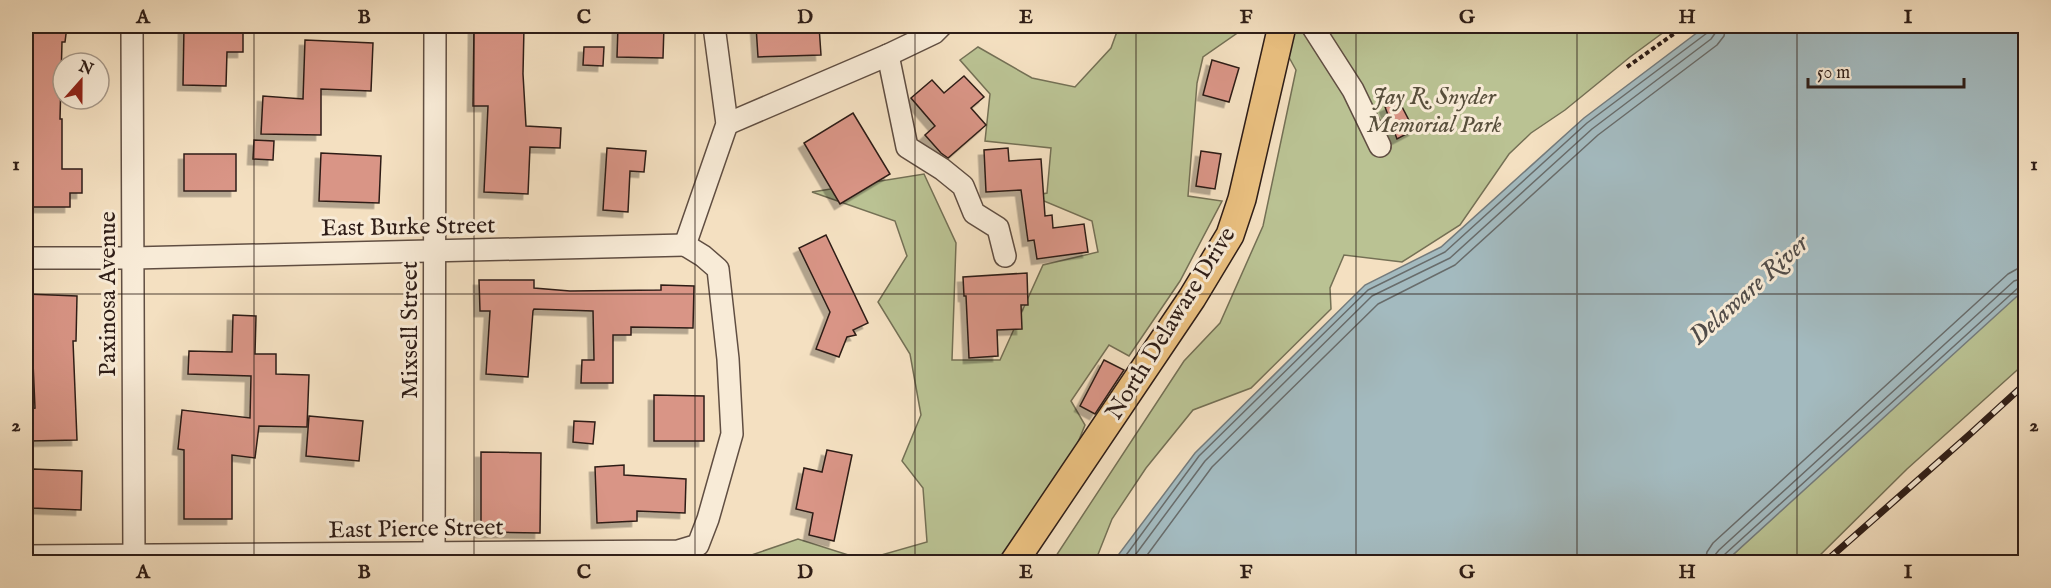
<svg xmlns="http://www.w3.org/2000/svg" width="2051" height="588" viewBox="0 0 2051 588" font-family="'IM FELL English',serif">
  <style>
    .green { fill: #bac293; stroke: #747055; stroke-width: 1.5 }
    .water { fill: #a3babf; stroke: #747b7c; stroke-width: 1.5 }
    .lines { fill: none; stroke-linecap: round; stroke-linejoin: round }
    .shore { stroke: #686c6b; stroke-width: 1.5 }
    .building { fill: #d99586; stroke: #2e1d17; stroke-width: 1.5; filter: url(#shadow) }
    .minor-casing { stroke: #604e42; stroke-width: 24 }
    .major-casing { stroke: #2e1d17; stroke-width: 30 }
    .path { stroke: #2e1d17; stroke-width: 4; stroke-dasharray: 4.5 3; stroke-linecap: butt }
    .minor { stroke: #f8ebd7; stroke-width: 21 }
    .major { stroke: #eac080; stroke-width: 27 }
    .rail-casing { stroke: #2e1d17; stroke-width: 7 }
    .rail { stroke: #f8ebd7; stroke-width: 4.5; stroke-dasharray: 14; stroke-linecap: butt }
    .grid { fill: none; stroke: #2e1d17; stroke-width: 1.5; stroke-opacity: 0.55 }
    .labels { text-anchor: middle; stroke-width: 6; stroke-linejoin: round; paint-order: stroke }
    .park-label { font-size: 24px; font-style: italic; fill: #584f3c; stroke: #f8ebd7 }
    .street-label { font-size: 24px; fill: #2e1d17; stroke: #f8ebd7 }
    .water-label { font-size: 26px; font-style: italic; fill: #514c49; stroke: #f8ebd7 }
    .neatline { fill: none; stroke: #2e1d17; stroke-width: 2 }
    .grid-label { font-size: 20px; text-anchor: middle; font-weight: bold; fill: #2e1d17 }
  </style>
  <defs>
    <filter id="shadow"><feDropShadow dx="-5.5" dy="5.5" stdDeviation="0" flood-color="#0004"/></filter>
  </defs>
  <rect width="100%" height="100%" fill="#f4e0c1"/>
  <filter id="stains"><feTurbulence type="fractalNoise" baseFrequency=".00333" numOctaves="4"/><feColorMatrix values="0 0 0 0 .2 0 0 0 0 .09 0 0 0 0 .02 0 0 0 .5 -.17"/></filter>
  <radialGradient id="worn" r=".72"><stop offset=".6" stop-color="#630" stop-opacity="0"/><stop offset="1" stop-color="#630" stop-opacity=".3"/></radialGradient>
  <g class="green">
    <path d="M1119,26h112l12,3 -40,28 -6,26 -9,113 34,5 -42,80 -51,75 -20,-11 -38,56 14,24 -19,47 -67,90h-268l67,-23 66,21 63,-18 -4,-54 -21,-27 19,-46 -11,-61 -32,-52 29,-46 -12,-35 -83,-29 112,-18 32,69 -4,117h48l43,-95 55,-13 -6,-31 -60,-25 15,-3 4,-45 -66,-7 5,-47 -30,-34 18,-13 54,31 43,9 36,-39z"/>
    <path d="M1282,26h390l-42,31 -65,53 -34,23 -22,21 -49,71 -58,37 -58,-7 -14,33 1,21 -80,79 -58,22 -47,58 -34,51 -17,43h-43l132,-201 36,-38 43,-97 33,-156 -17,-31z"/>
    <path d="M2025,285v78l-118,106 -94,93h-88z"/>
  </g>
  <path class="water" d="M1706,26h319v263l-300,273h-612l82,-109 170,-168 76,-38 143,-129z"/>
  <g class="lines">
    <g class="shore">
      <path d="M1121,562l78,-106 169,-166 77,-38 142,-129 120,-90 2,-7"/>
      <path d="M1130,562l75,-101 167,-165 78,-38 142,-129 119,-90 5,-7 1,-6"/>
      <path d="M1142,562l70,-95 166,-163 77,-39 143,-130 119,-90 7,-9 2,-10"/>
      <path d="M1705,562l2,-10 6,-9 295,-269 9,-5 9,-1"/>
      <path d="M1714,562l1,-7 4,-5 295,-269 12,-4"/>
      <path d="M1722,562l2,-7 295,-268 7,-2"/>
    </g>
  </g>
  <g class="building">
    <path d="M26,26h41l-2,16h-3l-2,77h2v50h20v24h-12v14h-44z"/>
    <path d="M184,26h59v26h-16l-1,34 -43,-1z"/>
    <path d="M474,26l50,1 -1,47 3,52 35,2 -1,20 -30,-1 -2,47 -44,-2 4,-86h-15z"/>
    <path d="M618,26h46l-1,32 -46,-1z"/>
    <path d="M756,26h63l2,29 -63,2z"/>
    <path d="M305,40l68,3 -2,48 -50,-2v46l-60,-1 2,-38 40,3z"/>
    <path d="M584,47h20l-1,19 -20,-1z"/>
    <path d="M1212,60l27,8 -10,34 -26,-7z"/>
    <path d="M964,76l20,21 -13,11 15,17 -38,33 -7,-5 -16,-18 10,-9 -24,-28 21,-18 12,13z"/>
    <path d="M1399,101l15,29 -17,9 -12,-32z"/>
    <path d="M853,113l37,61 -50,30 -36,-61z"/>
    <path d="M254,140l20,1 -1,19 -20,-1z"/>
    <path d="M607,148l39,3 -2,21 -14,-1 -2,41 -25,-2z"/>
    <path d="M1008,148l1,13 32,-2 4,57 7,-1 1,13 31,-4 4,28 -51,7 -3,-19 -6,1 -7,-51 -35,2 -2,-42z"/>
    <path d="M1201,151l20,3 -6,35 -19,-3z"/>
    <path d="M321,153l60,3 -2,47 -60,-2z"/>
    <rect x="184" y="154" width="52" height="37"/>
    <path d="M826,235l42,88 -15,7 3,5 -9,2 -8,20 -23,-8 14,-37 -31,-64z"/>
    <path d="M1027,273l1,32h-7l1,24 -25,1 1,26 -29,2 -3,-62h-2l-1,-19z"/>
    <path d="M479,280h55v8l36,3 91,-1v-5l33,1 -1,42 -62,-1v8h-18v48h-32l1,-23h12l-1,-49 -59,-2 -1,2 -5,66 -42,-3 4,-63h-10z"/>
    <path d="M26,294l51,2 -1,45h-3l4,99 -48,1 -1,-32 7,-1 -3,-68h-6z"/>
    <path d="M233,315l23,1 -1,38h21v20l33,1 -2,52 -48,-1 -4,32 -23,-3v64h-48v-69l-6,-1 4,-39 68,8 1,-42 -63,-2 1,-23 43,1z"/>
    <path d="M1104,360l20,10 -29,44 -15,-8z"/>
    <path d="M654,395l50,1v45h-50z"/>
    <path d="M309,416l54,5 -4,40 -53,-5z"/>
    <path d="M574,421l21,1 -2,22 -20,-2z"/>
    <path d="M827,450l25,5 -18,86 -25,-6 4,-22 -17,-4 8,-41 18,4z"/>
    <path d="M481,452l60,1 -1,80 -59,-1z"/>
    <path d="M624,465v10l62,4 -1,34 -48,-2v10l-40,2 -2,-56z"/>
    <path d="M33,469l49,2 -1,39 -49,-2z"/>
  </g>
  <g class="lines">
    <defs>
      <g id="minor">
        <path d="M132,26l2,536"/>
        <path d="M1312,26l41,64 27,56"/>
        <path d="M888,55l19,92 35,22 21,17 11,27 24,15 7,28"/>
        <path d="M727,124l161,-69 46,-22 7,-7"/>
        <path d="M685,245l42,-121 -13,-98"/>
        <path d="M26,258h107l552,-13"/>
        <path d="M26,556l652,-5 20,-6 10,-26 24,-85 -4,-75 -10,-90 -15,-13 -18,-11"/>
        <path d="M434,562l1,-536"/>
      </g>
      <path id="major" d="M1014,562l178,-264 38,-63 12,-36 40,-173"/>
    </defs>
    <use href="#minor" class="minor-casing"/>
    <use href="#major" class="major-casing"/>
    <g class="path">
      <path d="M1496,26l9,2 4,-2"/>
      <path d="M1627,67l58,-41"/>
    </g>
    <use href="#minor" class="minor"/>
    <use href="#major" class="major"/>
    <defs>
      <path id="rail" d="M1825,562l144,-127 57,-52"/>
    </defs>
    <use href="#rail" class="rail-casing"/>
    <use href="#rail" class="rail"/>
  </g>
  <path class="grid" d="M254,26v536M474,26v536M695,26v536M915,26v536M1136,26v536M1356,26v536M1577,26v536M1797,26v536M26,294h2000"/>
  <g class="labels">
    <g class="park-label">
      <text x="1434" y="104">Jay R. Snyder<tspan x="1434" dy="28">Memorial Park</tspan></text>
    </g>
    <g class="street-label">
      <text transform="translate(408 226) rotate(-1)" y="8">East Burke Street</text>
      <text transform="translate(107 294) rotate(-90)" y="8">Paxinosa Avenue</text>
      <text transform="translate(1170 323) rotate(-58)" y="8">North Delaware Drive</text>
      <text transform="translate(409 330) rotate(-90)" y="8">Mixsell Street</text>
      <text transform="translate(416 528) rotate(-1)" y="8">East Pierce Street</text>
    </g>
    <g class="water-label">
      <text transform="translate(1748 289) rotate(-42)" y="9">Delaware River</text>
    </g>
  </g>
  <rect width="2051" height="588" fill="none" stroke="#f4e0c1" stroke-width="66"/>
  <g transform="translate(81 81) rotate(21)"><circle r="28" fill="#f8ebd7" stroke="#a7998a" stroke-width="1.5"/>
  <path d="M0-4.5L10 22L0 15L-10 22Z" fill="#8f2418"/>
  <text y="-9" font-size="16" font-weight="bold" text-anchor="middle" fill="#2e1d17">N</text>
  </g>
  <path d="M1808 78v9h156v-9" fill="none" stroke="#2e1d17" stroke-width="3"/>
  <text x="1817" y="78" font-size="18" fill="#2e1d17" stroke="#f8ebd7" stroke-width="4.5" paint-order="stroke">50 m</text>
  <rect x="33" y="33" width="1985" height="522" class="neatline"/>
  <g class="grid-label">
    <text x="143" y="23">A</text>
    <text x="364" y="23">B</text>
    <text x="584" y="23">C</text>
    <text x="805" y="23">D</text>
    <text x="1026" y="23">E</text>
    <text x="1246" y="23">F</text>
    <text x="1467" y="23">G</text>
    <text x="1687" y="23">H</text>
    <text x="1908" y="23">I</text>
    <text x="16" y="170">1</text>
    <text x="2034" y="170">1</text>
    <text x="16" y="431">2</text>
    <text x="2034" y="431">2</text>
    <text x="143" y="578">A</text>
    <text x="364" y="578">B</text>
    <text x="584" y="578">C</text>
    <text x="805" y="578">D</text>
    <text x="1026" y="578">E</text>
    <text x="1246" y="578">F</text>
    <text x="1467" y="578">G</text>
    <text x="1687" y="578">H</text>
    <text x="1908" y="578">I</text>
  </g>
  <rect width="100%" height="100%" filter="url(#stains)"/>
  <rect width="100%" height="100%" fill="url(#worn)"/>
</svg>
